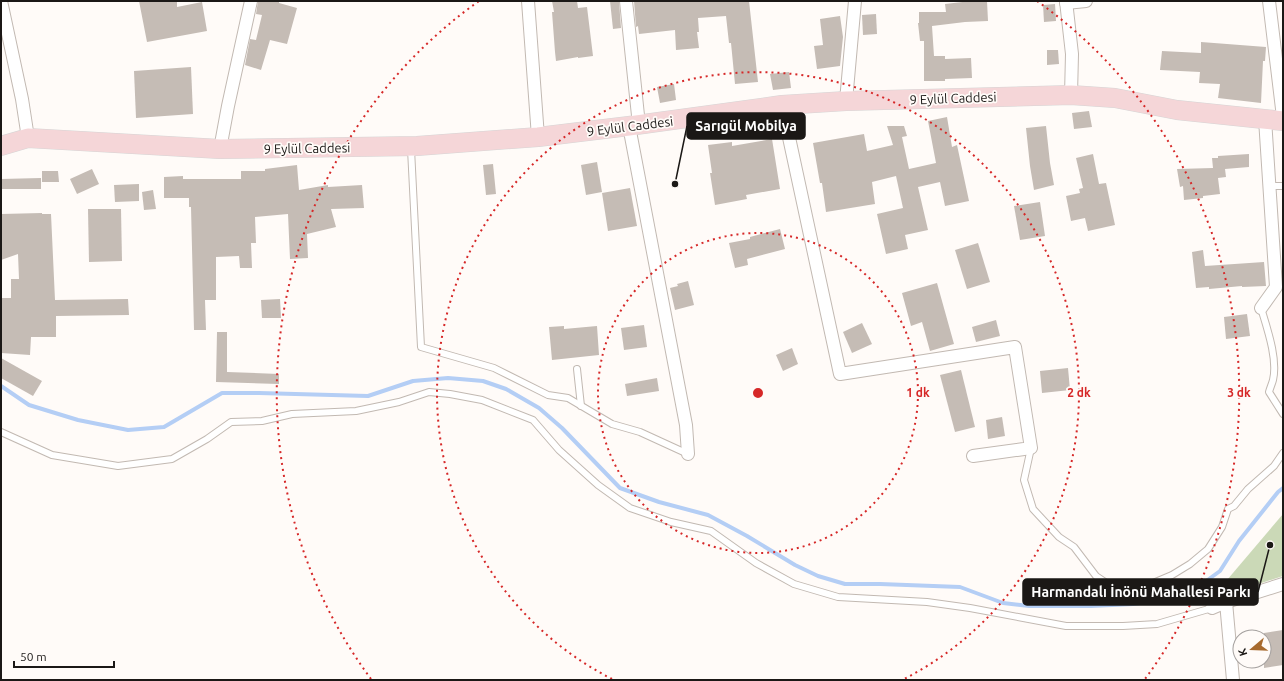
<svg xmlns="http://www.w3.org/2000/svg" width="1284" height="681" viewBox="0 0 1284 681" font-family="Ubuntu,sans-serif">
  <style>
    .green { fill: #cbd9b7 }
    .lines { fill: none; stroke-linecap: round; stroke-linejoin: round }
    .stream { stroke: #b4cef5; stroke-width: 4 }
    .building { fill: #c5bcb5 }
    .lane-casing { stroke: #c2b9b2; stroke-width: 8 }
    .street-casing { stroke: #c2b9b2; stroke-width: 14 }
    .primary-casing { stroke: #d6d5d5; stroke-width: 20 }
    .lane { stroke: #fff; stroke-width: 6 }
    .street { stroke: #fff; stroke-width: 12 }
    .primary { stroke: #f5d6d8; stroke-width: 19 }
    .ring { fill: none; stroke: #d62828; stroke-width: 2; stroke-dasharray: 2 4 }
    .labels { text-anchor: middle; stroke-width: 3.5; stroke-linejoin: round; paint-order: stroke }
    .street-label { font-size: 13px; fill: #1b1816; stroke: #fffbf8 }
    .centre { fill: #d62828; stroke: #fffbf8; stroke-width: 2 }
    .ring-label { font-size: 12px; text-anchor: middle; font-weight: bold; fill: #d62828; stroke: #fffbf8; stroke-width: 3.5; stroke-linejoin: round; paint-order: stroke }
    .leader { fill: none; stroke: #1b1816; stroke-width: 1.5 }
    .callout-dot { fill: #1b1816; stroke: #fffbf8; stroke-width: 1.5 }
    .callout { fill: #1b1816; stroke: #1b1816; stroke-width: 1.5 }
    .callout-label { font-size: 14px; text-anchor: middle; font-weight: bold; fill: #fff }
  </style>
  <rect width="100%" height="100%" fill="#fffbf8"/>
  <path class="green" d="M1283,514v62l-73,24z"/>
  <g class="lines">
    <path class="stream" d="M1,386l28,19 49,15 50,10 36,-3 58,-34h37l109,3 45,-15 35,-3 35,3 23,8 33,19 23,20 58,60 39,14 49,13 39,21 48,29 23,11 27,8h35l80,3 43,16 26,3h62l42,-2 29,-4 36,-13 22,-16 19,-30 39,-49 5,-4"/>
  </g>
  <g class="building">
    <path d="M139,1h38v6l25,-5 5,29 -60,11z"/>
    <path d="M258,1h21v2l18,5 -10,36 -17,-4 -9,30 -16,-5 5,-26 6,1 6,-25 -6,-1z"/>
    <path d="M552,1h25l1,7 9,-1 6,49 -15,2v-1l-22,4 -1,-9 -3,-40h2z"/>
    <path d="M610,1h9l2,27 -8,1z"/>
    <path d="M634,1h115l9,81 -23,2 -4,-41h-2l-3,-27 -28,2 1,14h-2l2,16 -23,2 -1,-20 -36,4 -1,-8 -2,1z"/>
    <path d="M971,1h16l1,20 -23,1 -33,4 2,30h11v3l26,-1 1,20 -27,1v2h-21v-40h-4l-2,-18h1v-11h27l-1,-8z"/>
    <path d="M1055,4l1,17 -12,1 -1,-17z"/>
    <path d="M876,14l1,20 -14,1 -1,-20z"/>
    <path d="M840,16l3,21 -3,29 -23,3 -3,-23 9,-1 -3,-26z"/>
    <path d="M1201,42l65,5 -1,14h-2l-2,42 -43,-5 2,-14 -21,-1 1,-11 -40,-2 2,-19 39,2z"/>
    <path d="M1047,50h11l1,14 -12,1z"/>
    <path d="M191,67l2,47 -57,4 -2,-47z"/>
    <path d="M789,72l2,16 -18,2 -3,-16z"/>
    <path d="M674,84l2,16 -16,3 -3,-16z"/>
    <path d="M1089,111l3,16 -18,2 -2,-16z"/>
    <path d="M947,117l5,30 5,-2 12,56 -24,5 -5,-24 -22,5 10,43 -23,5 3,14 -22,5 -9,-40 26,-6 -7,-32 -24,6 3,22 -49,8 -4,-29h-2l-7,-40 51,-9 3,17 26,-6 -6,-19h17l3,10 -5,1 7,32 27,-6 -8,-42z"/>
    <path d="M1046,126l4,37 4,22 -20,5 -4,-24 -4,-38z"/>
    <path d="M772,139l8,50 -34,6 1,4 -32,6 -5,-32h2l-4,-28 24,-3v4z"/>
    <path d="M1093,154l6,30 7,-1 9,42 -27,6 -3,-13 -14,3 -5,-25 14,-3 -1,-4 4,-1 -7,-30z"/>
    <path d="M1249,154v13l-24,2 1,8 -8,1 2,16 -17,2v2l-19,2 -1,-14 -3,1 -3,-18 36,-1 -1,-10h6v-2z"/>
    <path d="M597,162l5,30 -16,3 -5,-30z"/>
    <path d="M493,164l3,30 -10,1 -3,-30z"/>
    <path d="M297,165l2,25 29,-5v2l34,-2 2,23 -33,1 5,18 -29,7 1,24 -18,1 -2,-45 -33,3 1,26h-5l1,25h-12l-1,-12 -23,1v43h-11l1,30h-12l-3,-123h-2v-9h-25v-21l19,-1v3h58v-8h24v-2z"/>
    <path d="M92,169l7,15 -22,10 -7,-15z"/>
    <path d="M42,171h16l1,11h-17z"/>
    <path d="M41,178v11h-40v-10z"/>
    <path d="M139,184v17l-24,1 -1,-17z"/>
    <path d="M630,188l7,38 -29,5 -6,-38z"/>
    <path d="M153,190l3,19 -12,1 -2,-18z"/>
    <path d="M1040,202l5,34 -25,4 -6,-34z"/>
    <path d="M88,209h33l1,52 -33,1z"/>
    <path d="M42,213v1h9l4,86 73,-1 1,16 -73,1v21h-25l-1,18 -29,-2v-55h10v-19h8l-1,-25 -17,6v-46z"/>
    <path d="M780,229l5,20 -38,10 1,6 -13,3 -6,-25 21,-4v-2z"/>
    <path d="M978,243l12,39 -23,7 -12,-39z"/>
    <path d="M1203,250l2,16 59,-4 2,24 -24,1v-1l-33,3v-2l-13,1 -4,-36z"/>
    <path d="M688,281l6,24 -19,5 -5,-22 8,-2 -1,-2z"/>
    <path d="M937,283l17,61 -24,7 -8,-29 -11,4 -9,-33z"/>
    <path d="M280,299l1,19h-19l-1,-18z"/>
    <path d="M1247,314l3,22 -24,3 -2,-22z"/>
    <path d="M996,320l4,16 -24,6 -4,-15z"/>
    <path d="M862,323l10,21 -20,9 -9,-21z"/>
    <path d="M644,325l3,22 -23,3 -3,-22z"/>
    <path d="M564,326v3l33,-3 2,29 -47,5 -3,-33z"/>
    <path d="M217,332h10v40l52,2v10l-63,-2z"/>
    <path d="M792,348l6,16 -15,7 -7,-16z"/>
    <path d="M1,358l41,23 -9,15 -32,-18z"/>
    <path d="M1068,368l2,22 -28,3 -2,-22z"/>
    <path d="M961,370l14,57 -20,5 -15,-57z"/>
    <path d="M657,378l2,13 -32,5 -2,-12z"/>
    <path d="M1002,417l3,19 -17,3 -2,-19z"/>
    <path d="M1283,630v35l-19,3v-35z"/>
  </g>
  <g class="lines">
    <defs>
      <g id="lane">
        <path d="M411,149l10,198 73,21 54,27 20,3 44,26 28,8 48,22"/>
        <path d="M1269,186h14"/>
        <path d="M1261,308c6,20 17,51 12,72 -1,4 -3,8 -4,12l14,22"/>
        <path d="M577,369l4,37"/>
        <path d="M1,432l51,23 66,11 54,-7 35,-20 24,-17 31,-1 30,-7 64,-3 43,-9 30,-10 21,2 32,6 51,20 26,30 39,35 32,23 41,14 40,9 45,32 38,21 44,13 89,5 43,6 96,18h57l34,-2 55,-16"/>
        <path d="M1031,448l-7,32 9,29 26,28 15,10 22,29 15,10 42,-3 19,-8 18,-11 18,-15 14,-22 6,-18 6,-3 14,-17 26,-23 9,-13"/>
      </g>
      <g id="street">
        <path d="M1,1l21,98 6,39"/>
        <path d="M528,1l10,136"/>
        <path d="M626,1l13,124"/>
        <path d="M1066,1l6,53 -1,41"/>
        <path d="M1269,1l14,116"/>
        <path d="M1066,3l20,-2"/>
        <path d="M846,101l9,-100"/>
        <path d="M782,105l58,269 175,-27 16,101 -58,8"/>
        <path d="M629,126l57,299 2,29"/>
        <path d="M220,149l8,-43 23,-105"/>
        <path d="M1261,308l15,-21 -11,-168"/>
        <path d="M1226,602l7,78"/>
        <path d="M1212,608l14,-6 57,-18"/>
      </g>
      <path id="primary" d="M1,146l27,-8 192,11 197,-3 121,-9 91,-11 153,-21 64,-4 225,-6 44,3 62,12 106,11"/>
    </defs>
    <use href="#lane" class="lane-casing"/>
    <use href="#street" class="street-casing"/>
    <use href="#primary" class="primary-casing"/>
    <use href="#lane" class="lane"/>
    <use href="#street" class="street"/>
    <use href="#primary" class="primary"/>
  </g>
  <g class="ring">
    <circle cx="758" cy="393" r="160"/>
    <path d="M612 679A321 321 0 1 1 904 679"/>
    <path d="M371 679A481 481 0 0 1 479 1M1037 1A481 481 0 0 1 1145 679"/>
  </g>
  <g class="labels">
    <g class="street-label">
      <text transform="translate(953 98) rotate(-2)" y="5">9 Eylül Caddesi</text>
      <text transform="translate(630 126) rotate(-7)" y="5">9 Eylül Caddesi</text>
      <text transform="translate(307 148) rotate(-1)" y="5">9 Eylül Caddesi</text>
    </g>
  </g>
  <circle cx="758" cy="393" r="6" class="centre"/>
  <g class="ring-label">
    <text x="918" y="397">1 dk</text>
    <text x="1079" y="397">2 dk</text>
    <text x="1239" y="397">3 dk</text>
  </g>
  <path class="leader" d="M675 184L687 126M1270 545L1258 592"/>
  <g class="callout-dot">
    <circle cx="675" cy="184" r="4"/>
    <circle cx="1270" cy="545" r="4"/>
  </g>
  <g class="callout">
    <rect x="687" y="113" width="118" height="26" rx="4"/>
    <rect x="1023" y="579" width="235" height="26" rx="4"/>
  </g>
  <g class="callout-label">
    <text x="746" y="131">Sarıgül Mobilya</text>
    <text x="1141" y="597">Harmandalı İnönü Mahallesi Parkı</text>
  </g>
  <rect width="1284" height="681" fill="none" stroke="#1b1816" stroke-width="4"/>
  <g transform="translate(1252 649) rotate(251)"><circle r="19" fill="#fffbf8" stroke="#a4a09e"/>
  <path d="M0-3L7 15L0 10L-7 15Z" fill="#a76a2e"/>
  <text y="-6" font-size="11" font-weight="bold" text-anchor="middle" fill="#1b1816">K</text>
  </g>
  <path d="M14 661v6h100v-6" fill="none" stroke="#1b1816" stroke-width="2"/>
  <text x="20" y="661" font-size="12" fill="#1b1816" stroke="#fffbf8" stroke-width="3" paint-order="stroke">50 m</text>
</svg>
